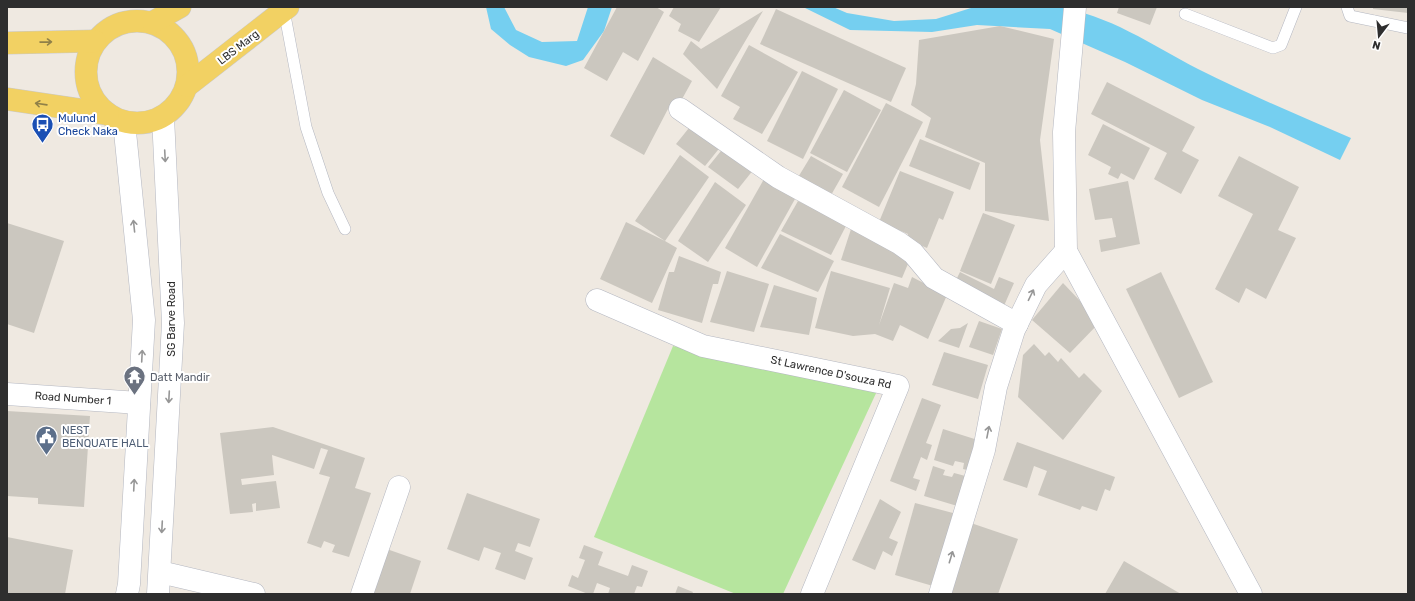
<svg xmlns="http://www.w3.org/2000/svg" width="1415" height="601" viewBox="0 0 1415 601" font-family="Rubik,sans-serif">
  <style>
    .green { fill: #b6e59e }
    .water { fill: #75cff0 }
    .building { fill: #cbc7bf }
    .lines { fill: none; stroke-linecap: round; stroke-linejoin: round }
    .lane-casing { stroke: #b4b7c1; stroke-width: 12 }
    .street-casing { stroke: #b4b7c1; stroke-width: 23 }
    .secondary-casing { stroke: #b4b7c1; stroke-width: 23 }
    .primary-casing { stroke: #c9c9c9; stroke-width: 23 }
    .lane { stroke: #fff; stroke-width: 11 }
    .street { stroke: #fff; stroke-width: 22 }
    .secondary { stroke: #fff; stroke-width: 22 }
    .primary { stroke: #f2d163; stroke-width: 22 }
    .oneway { stroke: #908048 }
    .oneway2 { stroke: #969696 }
    .labels { text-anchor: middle; stroke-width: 4; stroke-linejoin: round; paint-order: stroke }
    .street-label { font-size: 11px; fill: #2e2e2e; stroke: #fff }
    .transit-label { font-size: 11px; fill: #164399; stroke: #fff; text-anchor: start }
    .worship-label { font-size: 11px; fill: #5b616d; stroke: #fff; text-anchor: start }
    .service-label { font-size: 11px; fill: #4e5e75; stroke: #fff; text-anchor: start }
  </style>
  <rect width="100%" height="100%" fill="#efe9e1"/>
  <path class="green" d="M673,346l205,43 -95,205h-47l-142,-57z"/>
  <g class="water">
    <path d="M486,7h18l12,23 26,12 35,-1 11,-34h24l-8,24 -21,29 -17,6 -37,-9 -19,-12 -19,-16z"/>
    <path d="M803,7h30l14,6 47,8 42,-2 35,-11 85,-1c52,7 96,38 142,62 50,25 102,47 153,69l-11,22 -70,-33 -68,-27 -77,-38 -75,-33 -73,-4 -45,7 -82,-2z"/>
  </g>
  <g class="building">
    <path d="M617,7h39l8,5 -26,49 -15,-9 -16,29 -23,-13z"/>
    <path d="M674,7h47l-22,35 -21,-11 3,-7 -12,-8z"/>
    <path d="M1119,7h38l-7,18 -33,-12z"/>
    <path d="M1373,7h35v6l-35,-4z"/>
    <path d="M776,9l130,59 -15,34 -131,-58z"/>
    <path d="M763,11l-46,78 -34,-35 8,-13 10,8z"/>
    <path d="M1000,26l54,13 -14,101 9,81 -64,-10v-48l-60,-26 6,-19 -20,-13 5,-21 3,-44z"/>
    <path d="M749,45l49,27 -36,62 -29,-15 7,-12 -19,-11z"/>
    <path d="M653,57l39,24 -16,29 -7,-3 -25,48 -34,-19z"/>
    <path d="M802,71l36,18 -35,70 -36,-18z"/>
    <path d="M1107,82l88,45 -13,24 17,9 -18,34 -27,-15 13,-26 -76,-39z"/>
    <path d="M844,90l37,20 -34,62 -37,-19z"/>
    <path d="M886,103l37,19 -44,85 -37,-20z"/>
    <path d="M693,123l29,22 -17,21 -29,-22z"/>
    <path d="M1103,124l47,24 -16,32 -13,-7 -3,6 -10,-5 3,-7 -23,-12z"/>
    <path d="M920,139l60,24 -10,27 -61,-24z"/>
    <path d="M725,146l29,23 -16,20 -30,-22z"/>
    <path d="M680,155l29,22 -44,64 12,7 -25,55 -52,-24 26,-57 39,19 -30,-20z"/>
    <path d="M811,156l32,18 -13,23 -33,-18z"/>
    <path d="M1239,156l60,31 -21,43 18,8 -30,61 -20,-11 -7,15 -24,-14 38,-75 -35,-18z"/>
    <path d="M900,171l54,21 -11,28 -4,-2 -12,30 -21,-9 2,-5 -29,-12z"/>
    <path d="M764,179l31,20 -38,68 -32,-19z"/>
    <path d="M1128,181l12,63 -39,8 -2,-12 17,-3 -4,-19 -17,2 -6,-31z"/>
    <path d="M715,182l31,23 -38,57 -30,-21z"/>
    <path d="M798,201l49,23 -16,31 -50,-24z"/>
    <path d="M983,213l32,12 -24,59 -31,-13z"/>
    <path d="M7,223l57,18 -30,92 -27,-9z"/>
    <path d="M852,226l58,33 -8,19 -61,-18z"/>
    <path d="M780,234l54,27 -16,31 -57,-24z"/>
    <path d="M679,256l42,16 -3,12h-5l-11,39 -44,-13 11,-38h5z"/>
    <path d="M727,271l42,13 -15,48 -44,-10z"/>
    <path d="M831,271l59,17 -11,37 15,-42 14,5 4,-11 35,18 -19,44 -28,-14 -7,16 -18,-7 -22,2 -38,-8z"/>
    <path d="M960,272l34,17 5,-12 15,6 -11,25 -49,-24z"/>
    <path d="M1161,272l52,110 -34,16 -53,-109z"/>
    <path d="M1063,283l37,39 -30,31 -38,-33z"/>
    <path d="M774,285l43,13 -8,37 -49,-8z"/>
    <path d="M979,321l23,8 -9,26 -24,-8z"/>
    <path d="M968,323l-9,25 -21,-7 13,-12 9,-1z"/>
    <path d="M1034,344l11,12 4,-4 9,10 3,-4 18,20 5,-5 18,18 -39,49 -45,-43 5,-42z"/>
    <path d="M944,352l44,13 -10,34 -46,-14z"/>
    <path d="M922,398l19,7 -15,38 6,2 -5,15 -6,-3 -8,21 7,2 -4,11 -26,-10z"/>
    <path d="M7,411l83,5 -6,91 -46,-3v-6l-31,-2z"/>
    <path d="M273,427l92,31 -10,30 16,5 -22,64 -17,-5 3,-7 -11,-4 -3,7 -14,-5 23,-66 -11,-3 9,-24 -7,-2 -7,21 -42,-14 2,20 -33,4 1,6 34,-4 4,27 -24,3v-8l-4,1 1,8 -23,2 -10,-81z"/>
    <path d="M943,429l41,13 -9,30 -12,-3 1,-6 -9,-2 -2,5 -19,-6z"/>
    <path d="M1017,442l98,35 -5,14 -5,-2 -8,22 -15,-5 -2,4 -42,-15 9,-24 -13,-5 -7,22 -24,-8z"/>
    <path d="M933,466l12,4 -2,5 9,2 2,-4 19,5 -9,30 -40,-12z"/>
    <path d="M467,493l73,26 -10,28 -12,-4 -3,8 18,7 -8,22 -30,-11 6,-16 -17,-6 -5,14 -32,-12z"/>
    <path d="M880,499l21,13 -12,26 9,4 -6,14 -9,-5 -8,19 -23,-10z"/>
    <path d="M915,503l38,10 -20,73 -38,-11z"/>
    <path d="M968,522l50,17 -20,55h-56z"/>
    <path d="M7,537l66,13 -8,44h-58z"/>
    <path d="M584,545l19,7 -5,13 30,11 4,-11 16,6 -6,16 -5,-1 -3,8h-26l2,-6 -13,-5 -4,11h-5l-20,-8 4,-11 6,3 7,-18 -6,-2z"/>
    <path d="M381,547l40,14 -11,33h-46z"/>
    <path d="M1124,561l57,33h-76z"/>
    <path d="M678,586l15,6 -1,2h-17z"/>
  </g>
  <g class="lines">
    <defs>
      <g id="lane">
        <path d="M1347,7l3,9 58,12"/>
        <path d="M284,10l22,117 22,66 17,36"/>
        <path d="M1185,14l88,34 8,-3 15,-38"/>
      </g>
      <g id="street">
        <path d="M1075,7l-11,125 2,119 185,343"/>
        <path d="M680,109l98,68 121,66 14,10 21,25 83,46"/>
        <path d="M597,300l106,46 195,40 -86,208"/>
        <path d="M7,394l132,9"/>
        <path d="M160,572l94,22"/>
        <path d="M362,594l37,-107"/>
        <path d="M940,594l44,-144 12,-63 18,-57 22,-45 30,-34"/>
      </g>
      <g id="secondary">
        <path d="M124,122l20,198 -15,264 -2,10"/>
        <path d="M158,594l15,-271 -10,-206"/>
      </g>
      <g id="primary">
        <circle cx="137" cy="72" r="51"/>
        <path d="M153,22l27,-15"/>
        <path d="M7,43l88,-2"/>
        <path d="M187,86l101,-79"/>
        <path d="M7,99l101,15"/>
      </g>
    </defs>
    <use href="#lane" class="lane-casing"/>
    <use href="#street" class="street-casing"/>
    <use href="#secondary" class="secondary-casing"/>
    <use href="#primary" class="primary-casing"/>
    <use href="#lane" class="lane"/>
    <use href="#street" class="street"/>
    <use href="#secondary" class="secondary"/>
    <use href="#primary" class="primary"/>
  </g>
  <defs><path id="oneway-shaft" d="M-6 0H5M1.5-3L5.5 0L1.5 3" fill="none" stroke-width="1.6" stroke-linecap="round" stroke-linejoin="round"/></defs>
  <g class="oneway">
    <use href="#oneway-shaft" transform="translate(46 42) rotate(-1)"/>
    <use href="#oneway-shaft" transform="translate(41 104) rotate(-172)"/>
  </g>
  <g class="oneway2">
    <use href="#oneway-shaft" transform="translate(165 156) rotate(87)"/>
    <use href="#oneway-shaft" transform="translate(134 226) rotate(-96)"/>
    <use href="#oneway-shaft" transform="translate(1031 295) rotate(-64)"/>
    <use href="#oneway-shaft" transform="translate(142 356) rotate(-87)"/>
    <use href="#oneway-shaft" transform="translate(169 397) rotate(93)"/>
    <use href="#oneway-shaft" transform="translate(988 432) rotate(-79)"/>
    <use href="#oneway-shaft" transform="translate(134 485) rotate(-87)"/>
    <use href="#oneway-shaft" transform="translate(162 527) rotate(93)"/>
    <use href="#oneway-shaft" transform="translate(951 557) rotate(-73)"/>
  </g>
  <defs>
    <symbol id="bus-pin" viewBox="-11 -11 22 30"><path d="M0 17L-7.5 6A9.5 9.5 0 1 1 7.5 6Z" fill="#1a4fb4" stroke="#fff"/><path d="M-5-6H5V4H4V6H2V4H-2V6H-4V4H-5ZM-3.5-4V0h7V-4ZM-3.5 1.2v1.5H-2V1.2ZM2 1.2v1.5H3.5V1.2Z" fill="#fff"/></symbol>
    <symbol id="temple-pin" viewBox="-11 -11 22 30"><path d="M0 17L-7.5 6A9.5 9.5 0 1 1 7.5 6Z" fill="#6b7280" stroke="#fff"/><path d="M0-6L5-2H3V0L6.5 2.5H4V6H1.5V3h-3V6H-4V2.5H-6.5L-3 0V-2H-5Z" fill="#fff"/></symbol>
    <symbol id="civic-pin" viewBox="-11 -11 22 30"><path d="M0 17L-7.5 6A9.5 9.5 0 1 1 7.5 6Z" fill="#5c6f8a" stroke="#fff"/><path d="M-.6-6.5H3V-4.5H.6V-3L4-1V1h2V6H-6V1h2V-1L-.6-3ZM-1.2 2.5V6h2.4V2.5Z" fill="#fff"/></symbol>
  </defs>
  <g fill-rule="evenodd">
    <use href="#bus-pin" x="30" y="112" width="25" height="34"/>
    <use href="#temple-pin" x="122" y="364" width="25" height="34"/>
    <use href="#civic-pin" x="34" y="424" width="25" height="34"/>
  </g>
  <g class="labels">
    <g class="street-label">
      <text transform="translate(238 47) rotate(-38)" y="4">LBS Marg</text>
      <text transform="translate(171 319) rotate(-90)" y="4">SG Barve Road</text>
      <text transform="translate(831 372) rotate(12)" y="4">St Lawrence D'souza Rd</text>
      <text transform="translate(73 398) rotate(4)" y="4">Road Number 1</text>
    </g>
    <g class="transit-label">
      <text x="58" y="122">Mulund<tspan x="58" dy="13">Check Naka</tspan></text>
    </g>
    <g class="worship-label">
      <text x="150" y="381">Datt Mandir</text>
    </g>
    <g class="service-label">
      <text x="62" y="434">NEST<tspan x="62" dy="13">BENQUATE HALL</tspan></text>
    </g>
  </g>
  <rect width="1415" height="601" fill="none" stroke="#2e2e2e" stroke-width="16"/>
  <g transform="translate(1379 36) rotate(196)" stroke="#ffffff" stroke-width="3" paint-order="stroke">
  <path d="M0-3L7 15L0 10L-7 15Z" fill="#2e2e2e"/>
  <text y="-6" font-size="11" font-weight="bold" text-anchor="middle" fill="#2e2e2e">N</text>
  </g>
</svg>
